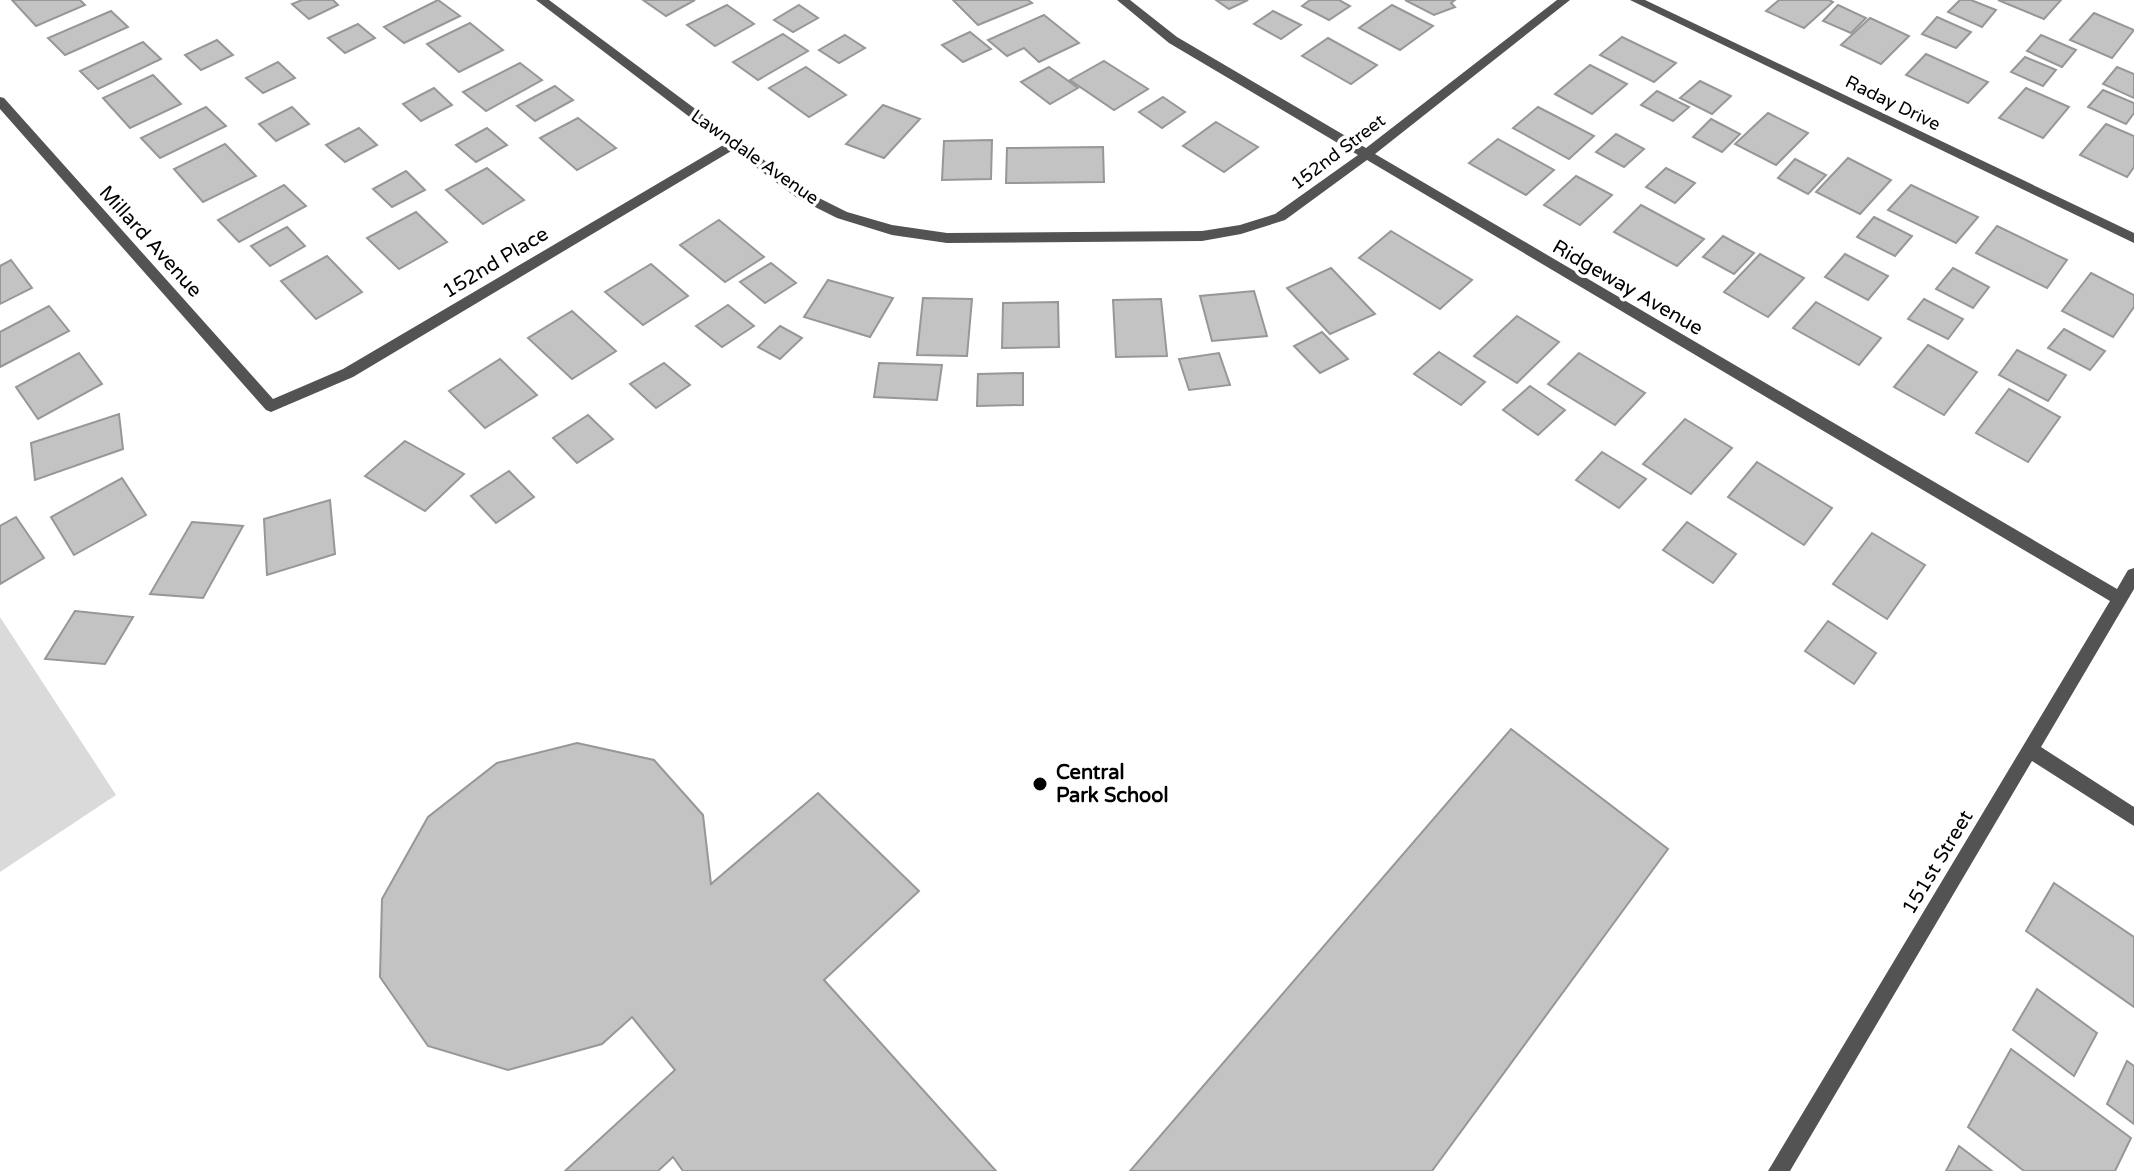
<svg xmlns="http://www.w3.org/2000/svg" width="2134" height="1171" viewBox="0 0 2134 1171" font-family="'Varela Round',sans-serif">
  <style>
    .green { fill: #dadada }
    .building { fill: #c3c3c3; stroke: #979797; stroke-width: 2 }
    .lines { fill: none; stroke-linecap: round; stroke-linejoin: round }
    .street { fill: #535353; fill-rule: evenodd }
    .poi-dot { fill: #000; stroke: #fff; stroke-width: 3 }
    .labels { text-anchor: middle; stroke-width: 7; stroke-linejoin: round; paint-order: stroke }
    .far-street-label { font-size: 18px; fill: #000; stroke: #fff }
    .street-label { font-size: 20px; fill: #000; stroke: #fff }
    .poi-label { font-size: 20px; font-weight: bold; fill: #000; stroke: #fff; text-anchor: start }
  </style>
  <rect width="100%" height="100%" fill="#fff"/>
  <path class="green" d="M0,617l116,178 -116,77z"/>
  <g class="building">
    <path d="M12,0h68l5,5 -49,21z"/>
    <path d="M302,0h31l5,5 -29,14 -17,-15z"/>
    <path d="M438,0l22,16 -56,27 -20,-16z"/>
    <path d="M643,0h52l-29,16z"/>
    <path d="M953,0h75l4,3 -54,22z"/>
    <path d="M1216,0h32l-19,9z"/>
    <path d="M1310,0h29l11,6 -21,14 -27,-14z"/>
    <path d="M1405,0h50l-4,3 4,4 -21,8z"/>
    <path d="M1779,0h50l4,2 -29,26 -38,-17z"/>
    <path d="M1960,0h11l25,10 -14,17 -34,-15z"/>
    <path d="M1998,0h63l-17,19z"/>
    <path d="M727,5l27,19 -39,22 -28,-21z"/>
    <path d="M799,5l19,13 -25,14 -19,-12z"/>
    <path d="M1392,5l41,21 -33,24 -41,-22z"/>
    <path d="M1838,5l28,13 -15,15 -28,-12z"/>
    <path d="M111,11l17,16 -63,28 -17,-17z"/>
    <path d="M1273,11l28,14 -20,14 -27,-15z"/>
    <path d="M2094,13l40,17 -22,28 -42,-18z"/>
    <path d="M1044,15l35,28 -40,19 -15,-14 -17,8 -19,-16z"/>
    <path d="M1937,17l34,15 -15,16 -34,-14z"/>
    <path d="M1870,18l39,18 -28,28 -40,-19z"/>
    <path d="M470,23l33,27 -44,22 -32,-28z"/>
    <path d="M358,24l17,14 -30,15 -17,-15z"/>
    <path d="M970,32l21,17 -28,13 -21,-17z"/>
    <path d="M783,34l25,17 -50,29 -25,-18z"/>
    <path d="M845,35l20,13 -26,15 -20,-13z"/>
    <path d="M2041,35l35,15 -14,17 -35,-16z"/>
    <path d="M1622,37l54,26 -22,19 -54,-27z"/>
    <path d="M1328,38l49,27 -26,19 -49,-28z"/>
    <path d="M217,40l16,15 -32,15 -16,-15z"/>
    <path d="M143,42l18,17 -63,30 -18,-18z"/>
    <path d="M1926,54l62,28 -20,21 -62,-28z"/>
    <path d="M2025,57l31,13 -13,16 -32,-14z"/>
    <path d="M1104,61l44,28 -34,21 -44,-30z"/>
    <path d="M278,62l17,16 -32,15 -17,-15z"/>
    <path d="M520,63l22,17 -56,31 -23,-19z"/>
    <path d="M1590,65l37,19 -35,30 -37,-20z"/>
    <path d="M806,67l40,28 -37,22 -40,-29z"/>
    <path d="M1049,67l29,21 -28,16 -29,-22z"/>
    <path d="M2117,67l17,7v24l-31,-14z"/>
    <path d="M153,75l28,29 -51,24 -27,-30z"/>
    <path d="M1700,81l31,15 -19,18 -32,-16z"/>
    <path d="M555,86l18,14 -38,21 -18,-15z"/>
    <path d="M434,88l18,17 -31,16 -18,-17z"/>
    <path d="M2026,88l43,19 -26,31 -44,-20z"/>
    <path d="M2103,90l31,13v10l-8,11 -38,-17z"/>
    <path d="M1657,91l32,16 -16,14 -32,-16z"/>
    <path d="M1163,97l22,15 -23,16 -23,-16z"/>
    <path d="M883,105l37,14 -36,39 -38,-14z"/>
    <path d="M206,107l20,19 -66,32 -19,-20z"/>
    <path d="M292,107l17,17 -33,17 -17,-17z"/>
    <path d="M1538,107l56,29 -25,23 -56,-31z"/>
    <path d="M1768,113l40,20 -32,32 -41,-21z"/>
    <path d="M578,118l38,30 -39,22 -37,-32z"/>
    <path d="M1711,119l29,15 -18,18 -29,-15z"/>
    <path d="M1216,122l42,25 -34,25 -41,-26z"/>
    <path d="M2106,124l28,12v31l-7,10 -47,-22z"/>
    <path d="M359,128l18,17 -32,17 -19,-17z"/>
    <path d="M487,128l20,17 -31,17 -20,-17z"/>
    <path d="M1616,134l28,15 -20,18 -28,-15z"/>
    <path d="M1498,139l56,31 -28,25 -57,-32z"/>
    <path d="M992,140l-1,39 -49,1 2,-39z"/>
    <path d="M225,144l31,32 -53,26 -29,-33z"/>
    <path d="M1103,147l1,35 -98,1 1,-35z"/>
    <path d="M1848,158l43,22 -31,34 -44,-22z"/>
    <path d="M1795,159l31,16 -18,19 -30,-16z"/>
    <path d="M487,168l37,32 -41,24 -37,-34z"/>
    <path d="M1666,168l29,15 -20,20 -29,-16z"/>
    <path d="M406,171l19,19 -33,17 -19,-18z"/>
    <path d="M1576,176l36,19 -32,30 -36,-20z"/>
    <path d="M284,185l22,21 -67,36 -21,-22z"/>
    <path d="M1911,185l67,32 -22,26 -68,-33z"/>
    <path d="M1641,205l63,34 -27,27 -63,-34z"/>
    <path d="M416,212l31,30 -48,27 -32,-31z"/>
    <path d="M1874,217l38,19 -17,20 -38,-19z"/>
    <path d="M719,220l45,37 -39,25 -45,-37z"/>
    <path d="M1997,226l70,34 -20,28 -71,-35z"/>
    <path d="M287,227l18,19 -35,20 -19,-20z"/>
    <path d="M1391,231l81,49 -32,29 -81,-51z"/>
    <path d="M1723,236l31,17 -20,21 -31,-17z"/>
    <path d="M1760,254l44,24 -36,39 -44,-25z"/>
    <path d="M1845,254l43,22 -20,24 -43,-23z"/>
    <path d="M327,256l35,36 -46,27 -35,-38z"/>
    <path d="M11,260l21,28 -32,16v-38z"/>
    <path d="M771,263l25,20 -31,20 -25,-21z"/>
    <path d="M651,264l37,32 -45,29 -38,-33z"/>
    <path d="M1331,268l44,46 -45,20 -43,-46z"/>
    <path d="M1953,268l36,19 -16,21 -37,-19z"/>
    <path d="M2091,273l43,22v12l-21,30 -51,-26z"/>
    <path d="M828,280l65,18 -23,39 -66,-20z"/>
    <path d="M1254,291l13,45 -55,5 -12,-45z"/>
    <path d="M923,298l49,1 -5,57 -50,-1z"/>
    <path d="M1161,299l6,57 -51,1 -3,-57z"/>
    <path d="M1924,299l39,20 -15,20 -40,-20z"/>
    <path d="M1058,302l1,45 -57,1 1,-45z"/>
    <path d="M1816,302l65,36 -22,27 -66,-37z"/>
    <path d="M728,305l26,21 -32,21 -26,-21z"/>
    <path d="M49,306l20,25 -69,36v-35z"/>
    <path d="M572,311l44,40 -44,28 -44,-41z"/>
    <path d="M1517,316l42,26 -42,41 -43,-27z"/>
    <path d="M780,326l22,12 -22,21 -22,-12z"/>
    <path d="M2064,329l41,22 -15,19 -42,-22z"/>
    <path d="M1322,332l26,27 -28,14 -26,-27z"/>
    <path d="M1928,345l49,27 -33,43 -50,-28z"/>
    <path d="M2017,350l49,25 -18,26 -49,-26z"/>
    <path d="M1439,352l46,30 -24,23 -47,-31z"/>
    <path d="M79,353l23,31 -64,35 -22,-32z"/>
    <path d="M1219,353l11,32 -41,5 -10,-31z"/>
    <path d="M1579,353l66,40 -30,32 -67,-41z"/>
    <path d="M500,359l37,36 -52,33 -36,-37z"/>
    <path d="M664,363l26,22 -34,23 -26,-24z"/>
    <path d="M879,363l63,2 -5,35 -63,-3z"/>
    <path d="M1023,373v32l-46,1 1,-32z"/>
    <path d="M1530,386l35,24 -27,25 -35,-25z"/>
    <path d="M2009,389l51,28 -32,45 -52,-29z"/>
    <path d="M119,414l4,35 -88,31 -4,-37z"/>
    <path d="M588,415l25,24 -36,24 -24,-25z"/>
    <path d="M1685,419l47,29 -41,46 -48,-30z"/>
    <path d="M405,441l59,33 -39,37 -60,-35z"/>
    <path d="M1602,452l44,27 -27,29 -43,-28z"/>
    <path d="M1757,462l75,46 -28,37 -76,-48z"/>
    <path d="M509,471l25,26 -38,26 -25,-27z"/>
    <path d="M122,478l24,37 -72,40 -23,-38z"/>
    <path d="M330,500l5,54 -68,21 -3,-56z"/>
    <path d="M16,517l28,41 -44,26v-58z"/>
    <path d="M192,522l51,4 -40,72 -53,-4z"/>
    <path d="M1687,522l49,32 -23,29 -50,-33z"/>
    <path d="M1872,533l53,32 -38,54 -54,-35z"/>
    <path d="M75,611l58,6 -28,47 -60,-5z"/>
    <path d="M1828,621l48,32 -22,31 -49,-33z"/>
    <path d="M1511,729l157,120 -236,322h-302z"/>
    <path d="M577,743l77,17 49,55 8,69 107,-91 101,98 -95,89 172,191h-313l-10,-14 -15,14h-93l110,-101 -43,-53 -30,27 -94,26 -80,-24 -48,-69 2,-78 46,-82 69,-54z"/>
    <path d="M2054,883l80,54v70l-108,-76z"/>
    <path d="M2037,989l60,44 -23,43 -61,-46z"/>
    <path d="M2011,1049l120,89 -16,33h-91l-56,-44z"/>
    <path d="M2127,1061l7,5v58l-27,-20z"/>
    <path d="M1959,1146l33,25h-46z"/>
  </g>
  <g class="lines">
    <g class="street">
      <path d="M536,0h13l258,192 40,20 45,13 55,8 255,-2 38,-6 35,-11 83,-59 -189,-112 -52,-43h13l47,37 189,111 191,-148h13l-195,154 742,435 11,-19 6,-2v21l-93,158 93,60v19l-102,-65 -242,410h-22l342,-570 -743,-441 -82,60 -44,14 -39,7 -255,2 -55,-8 -55,-17 -40,-20 -64,-48 -380,227 -82,35 -5,-2 -266,-301v-12l4,1 269,301 70,-30 382,-225z"/>
      <path d="M1630,0h15l489,233v10z"/>
    </g>
  </g>
  <circle class="poi-dot" cx="1040" cy="784" r="8"/>
  <g class="labels">
    <g class="far-street-label">
      <text transform="translate(1893 103) rotate(26)" y="6">Raday Drive</text>
      <text transform="translate(1338 152) rotate(-37)" y="6">152nd Street</text>
      <text transform="translate(755 157) rotate(35)" y="6">Lawndale Avenue</text>
    </g>
    <g class="street-label">
      <text transform="translate(151 241) rotate(48)" y="7">Millard Avenue</text>
      <text transform="translate(495 262) rotate(-31)" y="7">152nd Place</text>
      <text transform="translate(1628 287) rotate(30)" y="7">Ridgeway Avenue</text>
      <text transform="translate(1937 862) rotate(-59)" y="7">151st Street</text>
    </g>
    <g class="poi-label">
      <text x="1056" y="779">Central<tspan x="1056" dy="23">Park School</tspan></text>
    </g>
  </g>
</svg>
